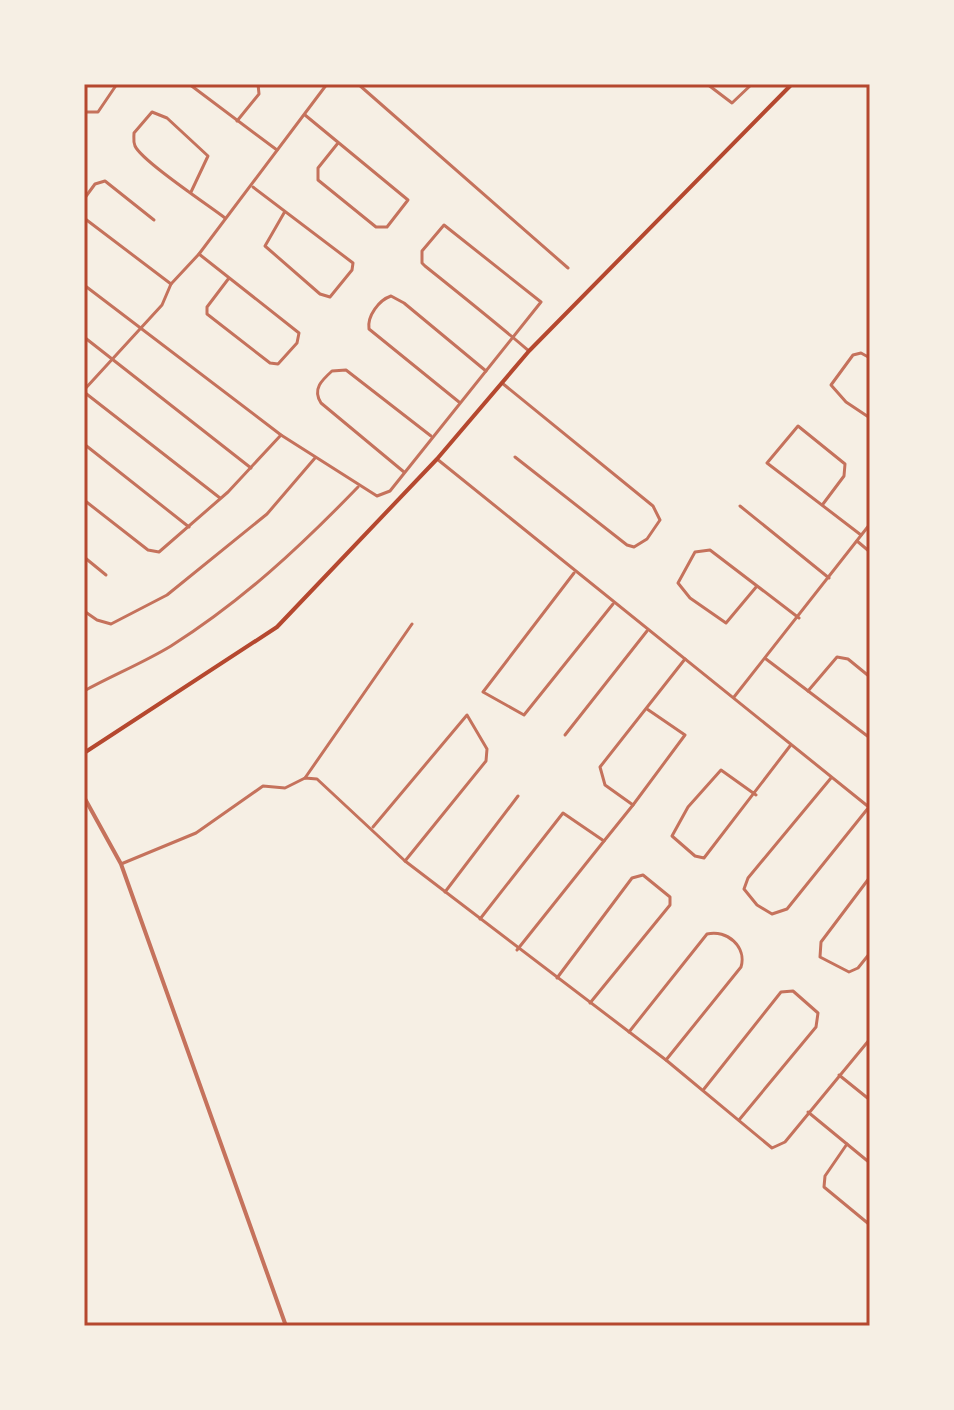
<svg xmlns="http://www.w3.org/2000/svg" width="954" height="1410" viewBox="0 0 954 1410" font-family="Karla,sans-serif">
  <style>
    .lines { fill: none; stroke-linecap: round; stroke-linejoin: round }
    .minor { stroke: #c5725c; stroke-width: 3 }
    .tertiary { stroke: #c5725c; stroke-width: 4 }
    .secondary { stroke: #b5482f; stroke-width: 4 }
    .neatline { fill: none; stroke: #b5482f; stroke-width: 3 }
  </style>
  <rect width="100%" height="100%" fill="#f6efe4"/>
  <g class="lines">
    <g class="minor">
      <path d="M189,84l88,66"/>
      <path d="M358,84l210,184"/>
      <path d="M707,84l25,19 20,-19"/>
      <path d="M84,112h14l19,-28"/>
      <path d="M305,115l103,85 -21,27h-11l-58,-47v-12l20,-25"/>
      <path d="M237,121l22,-27 -1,-10"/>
      <path d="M253,187l100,76 -1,7 -22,27 -10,-3 -55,-48 19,-33"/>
      <path d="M191,192l17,-36 -41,-38 -15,-6 -18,21c0,5 -1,8 1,13 7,15 73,59 90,72"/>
      <path d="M84,199l11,-15 10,-3 49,39"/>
      <path d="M84,218l87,66"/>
      <path d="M199,254l100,79 -2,10 -19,21 -8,-1 -63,-49v-7l22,-29"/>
      <path d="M84,285l197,150 96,61 13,-5 151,-189 -97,-77 -22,26v12l3,3c35,28 70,56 104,85"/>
      <path d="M84,337l167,131"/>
      <path d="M870,358l-9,-5 -8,2 -22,30 15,17 24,16"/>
      <path d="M502,383l151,123 7,14 -13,19 -13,8 -7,-2 -112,-88"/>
      <path d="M84,390l78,-85 9,-21 28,-30 128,-170"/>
      <path d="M84,392l136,106"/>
      <path d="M459,402l-90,-73c-2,-13 10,-29 22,-33l13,7 82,68"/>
      <path d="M84,444l105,83"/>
      <path d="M437,459l433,349"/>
      <path d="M404,472l-83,-69c-9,-14 1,-23 11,-32l14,-1 85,66"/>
      <path d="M84,500l64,50 11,2 69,-60 53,-57"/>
      <path d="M823,504l21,-28 1,-12 -47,-38 -31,37 94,72"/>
      <path d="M740,506l89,72"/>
      <path d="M857,541l13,11"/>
      <path d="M84,557l22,18"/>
      <path d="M574,573l-91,119 41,23 89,-111"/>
      <path d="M757,586l-31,37 -36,-25 -12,-15 17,-31 15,-2 89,68"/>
      <path d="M84,611l13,9 14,4 56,-29 100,-81 48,-56"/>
      <path d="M766,659l104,79"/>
      <path d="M84,691c29,-16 59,-28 87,-45 71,-45 129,-99 187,-159"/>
      <path d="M808,691l29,-34 11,2 22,18"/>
      <path d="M734,697l136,-173"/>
      <path d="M647,709l38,26 -52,70 -28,-20 -5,-18 85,-108"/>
      <path d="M565,735l82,-104"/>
      <path d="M305,778l107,-154"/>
      <path d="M831,778l-83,100 -4,11 13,16 15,9 15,-5 82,-102"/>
      <path d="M756,795l-35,-25 -33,37 -16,29 23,20 9,2 86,-112"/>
      <path d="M373,827l94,-112 20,34 -1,12 -81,100"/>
      <path d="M604,841l29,-36"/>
      <path d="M121,864l75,-31 67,-47 22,2 20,-10 12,1 88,82 261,199 106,88 13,-6 85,-103"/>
      <path d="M870,877l-49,65 -1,15 29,15 9,-4 12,-15"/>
      <path d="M445,892l73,-96"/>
      <path d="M480,919l83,-106 41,28 -87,109"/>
      <path d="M557,978l75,-100 11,-3 27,22v8l-80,98"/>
      <path d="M629,1032l78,-98c20,-5 40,13 34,33l-75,93"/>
      <path d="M839,1075l31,25"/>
      <path d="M704,1089l77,-97 12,-1 25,22 -2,14 -77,93"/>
      <path d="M808,1112l62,51"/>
      <path d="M847,1144l-22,32 -1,11 46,38"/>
    </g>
    <path class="tertiary" d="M84,797l37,67 165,462"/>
    <path class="secondary" d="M84,753l193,-126 160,-168 92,-108 263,-267"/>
  </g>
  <rect width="954" height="1410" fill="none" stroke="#f6efe4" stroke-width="172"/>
  <rect x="86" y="86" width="782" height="1238" class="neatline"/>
</svg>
